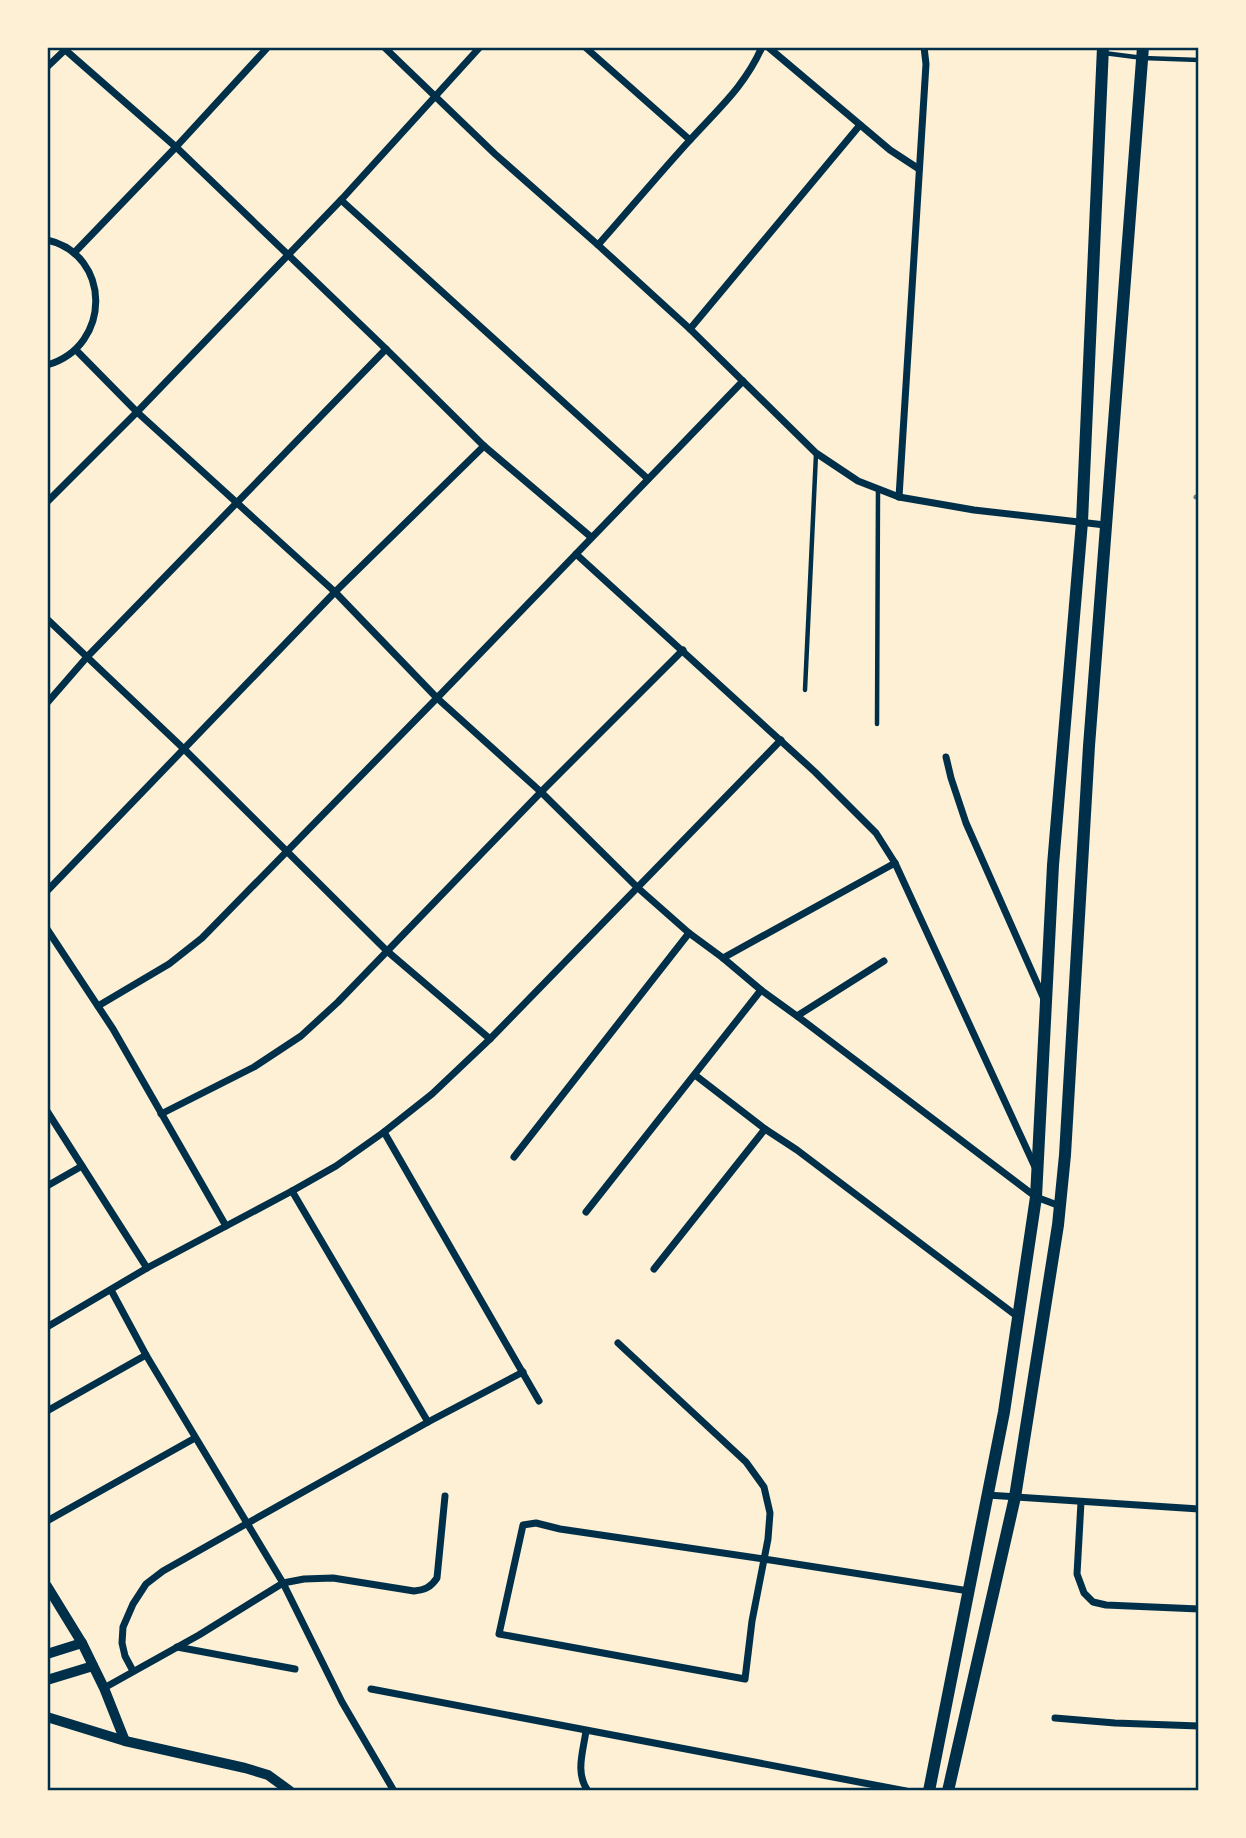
<svg xmlns="http://www.w3.org/2000/svg" width="1246" height="1838" viewBox="0 0 1246 1838" font-family="'PT Sans',sans-serif">
  <style>
    .lines { fill: none; stroke-linecap: round; stroke-linejoin: round }
    .service { stroke: #003049; stroke-width: 4.5 }
    .minor { stroke: #003049; stroke-width: 7 }
    .secondary { stroke: #003049; stroke-width: 10 }
    .primary { stroke: #003049; stroke-width: 12 }
    .rail { stroke: #657d81; stroke-width: 5 }
    .neatline { fill: none; stroke: #003049; stroke-width: 2.5 }
  </style>
  <rect width="100%" height="100%" fill="#fdf0d5"/>
  <g class="lines">
    <g class="service">
      <path d="M1104,53l39,5 56,2"/>
      <path d="M805,690l11,-236"/>
      <path d="M877,724l1,-235"/>
    </g>
    <g class="minor">
      <path d="M62,47l114,100 210,202 98,97 107,91"/>
      <path d="M384,47l111,107 103,91 92,84 126,124 42,28 41,16 75,13 131,15"/>
      <path d="M585,47l105,93"/>
      <path d="M768,47l122,103 29,19"/>
      <path d="M47,67l20,-19"/>
      <path d="M341,200l307,279"/>
      <path d="M47,240c64,14 66,106 0,125"/>
      <path d="M598,245c31,-35 61,-71 92,-105 28,-31 55,-54 72,-93"/>
      <path d="M74,253l102,-106 92,-100"/>
      <path d="M690,329l170,-204"/>
      <path d="M76,350l61,62 198,180 102,106 104,94 97,96 51,45 34,25 38,32 36,26 239,181 24,9"/>
      <path d="M899,497l27,-433 -2,-17"/>
      <path d="M47,502l90,-90 204,-212 139,-153"/>
      <path d="M576,554l239,218 61,61 19,30 140,304"/>
      <path d="M47,619l137,130 203,202 103,88"/>
      <path d="M47,703l40,-46 299,-308"/>
      <path d="M946,757l5,21 15,45 78,176"/>
      <path d="M47,891l288,-299 149,-146"/>
      <path d="M47,929l66,100 113,197"/>
      <path d="M723,958l172,-95"/>
      <path d="M98,1006l71,-42 33,-26 235,-240 306,-317"/>
      <path d="M797,1016l87,-55"/>
      <path d="M695,1075l70,54 32,21 221,167"/>
      <path d="M47,1111l100,157"/>
      <path d="M161,1114l93,-47 47,-31 37,-34 203,-210 142,-142"/>
      <path d="M384,1132l155,269"/>
      <path d="M514,1157l175,-224"/>
      <path d="M47,1186l35,-20"/>
      <path d="M292,1191l136,231"/>
      <path d="M586,1212l175,-222"/>
      <path d="M654,1269l111,-140"/>
      <path d="M111,1290l35,65 137,228 59,119 52,89"/>
      <path d="M47,1327l100,-59 145,-77 44,-25 48,-34 48,-38 58,-55 291,-299"/>
      <path d="M618,1343l128,119 18,25 6,26 -2,26 -16,82 -7,58 -246,-45 24,-109 13,-2 24,6 204,30 205,32"/>
      <path d="M47,1411l99,-56"/>
      <path d="M987,1495l212,14"/>
      <path d="M1081,1502l-4,72 7,19 9,9 13,3 93,4"/>
      <path d="M47,1521l148,-83"/>
      <path d="M177,1647l118,22"/>
      <path d="M133,1671l-8,-15 -3,-13 1,-16 10,-23 13,-20 17,-13 83,-47 182,-102 95,-50"/>
      <path d="M104,1688l95,-53 84,-52 21,-4 29,-1 81,13c11,-1 17,-4 23,-13l8,-82"/>
      <path d="M371,1689l535,102"/>
      <path d="M1055,1718l60,5 84,3"/>
      <path d="M586,1731c-3,21 -11,42 2,60"/>
    </g>
    <g class="secondary">
      <path d="M47,1586l35,57 22,45 21,53"/>
      <path d="M47,1654l35,-11"/>
      <path d="M47,1680l46,-14"/>
      <path d="M47,1717l78,24 120,27 23,7 22,16"/>
    </g>
    <g class="primary">
      <path d="M929,1791l75,-379 32,-215 17,-332 29,-343 21,-475"/>
      <path d="M948,1791l67,-294 43,-272 7,-70 24,-409 54,-699"/>
    </g>
    <path class="rail" d="M1196,497l3,1"/>
  </g>
  <rect width="1246" height="1838" fill="none" stroke="#fdf0d5" stroke-width="98"/>
  <rect x="49" y="49" width="1148" height="1740" class="neatline"/>
</svg>
